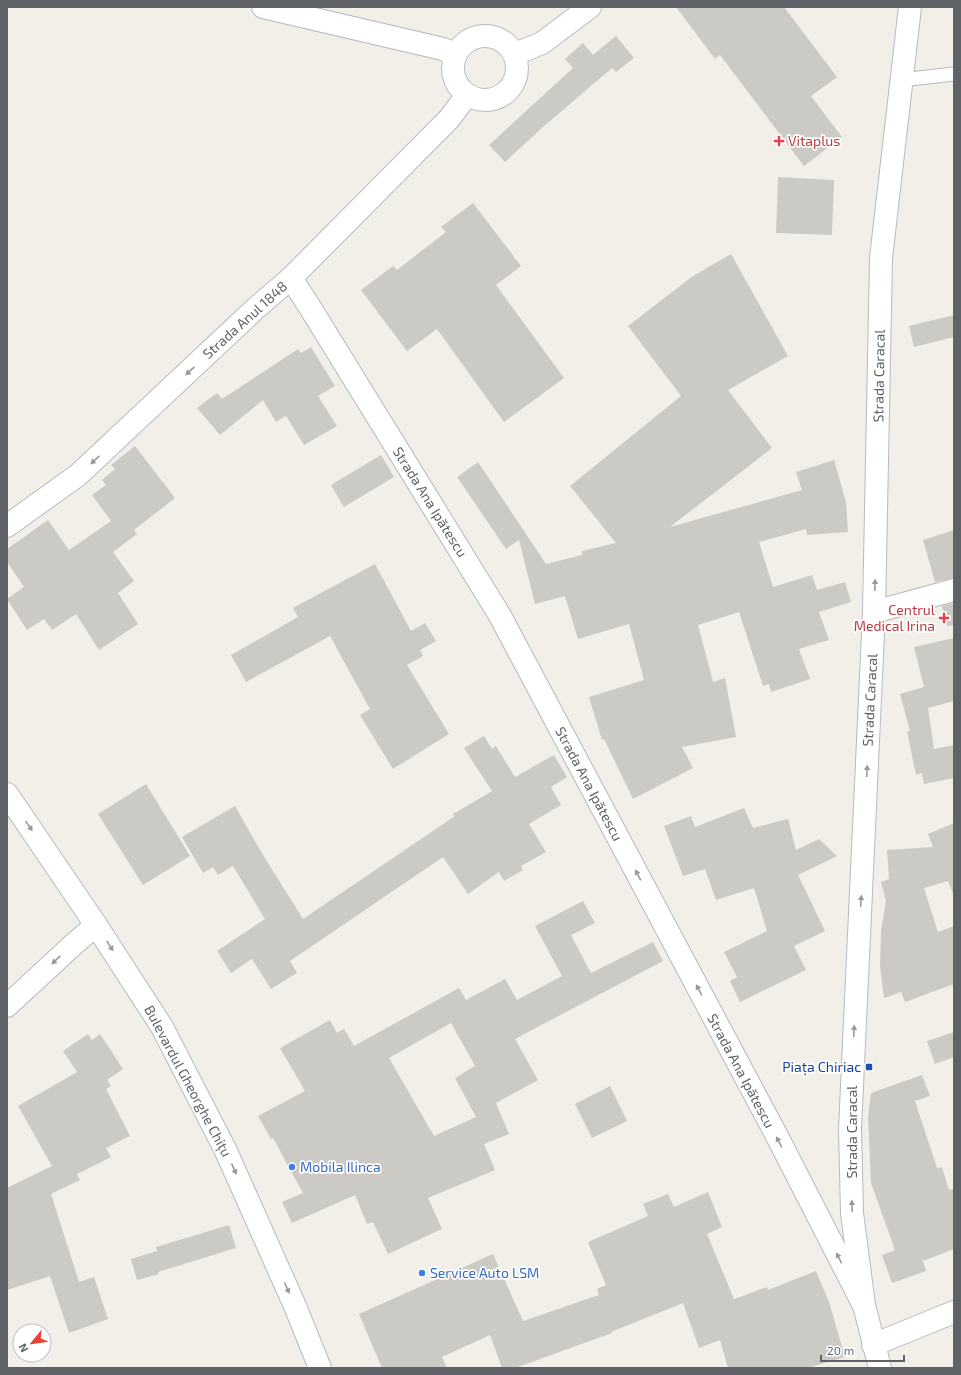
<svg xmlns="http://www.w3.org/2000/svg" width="961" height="1375" viewBox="0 0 961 1375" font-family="'Exo 2',sans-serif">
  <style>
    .building { fill: #cccac5; fill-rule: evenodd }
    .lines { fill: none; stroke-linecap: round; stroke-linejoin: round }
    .service-casing { stroke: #b5b8bc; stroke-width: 15 }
    .minor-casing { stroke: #b5b8bc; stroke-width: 24 }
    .tertiary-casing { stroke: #b5b8bc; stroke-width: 24 }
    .secondary-casing { stroke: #b6babf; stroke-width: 24 }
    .service { stroke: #fff; stroke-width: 13 }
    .minor { stroke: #fff; stroke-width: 22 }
    .tertiary { stroke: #fff; stroke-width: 22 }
    .secondary { stroke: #fff; stroke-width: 22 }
    .oneway { fill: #979a9d }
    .health-dot { fill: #e0444e; stroke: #fff; stroke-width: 1.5 }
    .transit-dot { fill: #1a4fb4; stroke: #fff; stroke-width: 1.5 }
    .shop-dot { fill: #3f7fe0; stroke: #fff; stroke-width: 1.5 }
    .labels { text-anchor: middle; stroke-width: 3.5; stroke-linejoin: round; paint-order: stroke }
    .health-label { font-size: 14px; fill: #be3a42; stroke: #fff; text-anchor: start }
    .street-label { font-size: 14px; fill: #5f6368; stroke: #fff }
    .transit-label { font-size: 14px; fill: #164399; stroke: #fff; text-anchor: end }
    .shop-label { font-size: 14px; fill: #366cbe; stroke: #fff; text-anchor: start }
  </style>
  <rect width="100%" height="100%" fill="#f1efe8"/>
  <g class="building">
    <path d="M676,7h108l53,70 -26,19 31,41 -38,29 -84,-111 -5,4z"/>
    <path d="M616,36l18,22 -18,14 -4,-4 -69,59 -38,35 -16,-17 84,-77 -8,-9 18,-16 10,12z"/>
    <path d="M778,177l56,3 -2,55 -56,-2z"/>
    <path d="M473,203l48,63 -25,19 68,93 -60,44 -67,-93 -30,22 -46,-61 32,-24 4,4 49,-38 -5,-5z"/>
    <path d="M731,254l57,102 -60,34 44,58 -102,79 132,-37 -6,-18 38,-12 12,42 2,30 -41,3 -1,-6 -47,13 14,45 39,-12 5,15 28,-8 6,20 -32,10 10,28 -30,9 11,30 -39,13 -2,-8 -6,2 -24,-74 -41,13 15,57 12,-4 11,59 -54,10 11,21 -60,31 -29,-60 -2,1 -13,-43 55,-17 -15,-56 -51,15 -13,-43 -30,8 -16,-64 -13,9 -49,-72 21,-15 68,102 36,-9v-4l34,-8 -46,-57 111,-90 -53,-70 65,-50z"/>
    <path d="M954,315v22l-40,10 -5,-21z"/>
    <path d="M311,347l24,39 -17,10 19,30 -33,19 -18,-29 -10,6 -13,-22 -43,35 -23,-27 20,-15 5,6 76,-50 3,4z"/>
    <path d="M135,446l40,52 -41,32 3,4 -24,18 21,29 -16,12 20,31 -39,26 -23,-36 -24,16 -8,-11 -17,11 -20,-31 17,-12 -17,-25v-13l41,-29 21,30 42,-29 -19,-26 14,-10 -4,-5 13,-11 -4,-4z"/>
    <path d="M381,455l13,22 -50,30 -13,-22z"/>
    <path d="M954,530v48l-19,4 -12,-42z"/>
    <path d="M375,564l36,67 14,-8 11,18 -16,9 3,6 -16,9 42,69 -56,35 -33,-54 10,-6 -40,-73 -84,46 -15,-27 67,-38 -5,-9z"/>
    <path d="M954,603v22l-7,1 -5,-20z"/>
    <path d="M954,638v63l-26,7 6,41 20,-4v33l-30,6 -2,-11 -6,2 -9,-44h3l-10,-37 24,-7 -10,-40z"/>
    <path d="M484,736l8,13 4,-3 19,31 39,-22 13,22 -16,10 10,18 -32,19 17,28 -25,14 2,4 -19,11 -5,-9 -31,22 -25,-37 -153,104 7,12 -26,16 -19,-30 -21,14 -14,-22 48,-32 -32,-53 -15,9 -5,-8 -10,6 -21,-36 53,-31 25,44 43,69 152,-103 -2,-2 39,-23 -28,-43z"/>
    <path d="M146,784l44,72 -47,29 -45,-71z"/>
    <path d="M744,808l9,20 35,-9 8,31 23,-11 18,17 -39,19 27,56 -31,15 12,24 -66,32 -10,-21 7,-4 -13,-25 43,-21 -13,-43 -38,12 -11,-31 -22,7 -19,-50 27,-10 4,11z"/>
    <path d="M954,823v73l-6,-15 -24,7 14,44 16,-6v58l-49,18 -4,-10 -17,6 -4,-32 1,-35 5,-30 -5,-19 8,-3 -2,-29 46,-3 -5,-13z"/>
    <path d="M583,901l12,22 -24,12 20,38 62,-31 10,19 -148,78 23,41 -42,23 13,31 -25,10 11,26 -67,28 14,31 -54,25 -15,-32 -6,2 -12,-29 -63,28 -10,-21 21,-9 -30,-55 -2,1 -13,-23 47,-25 -25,-43 50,-28 7,13 7,-4 10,17 105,-58 7,12 39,-21 12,21 45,-24 -27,-50zM451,1023l24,43 -20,12 21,39 -42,19 -45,-78z"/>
    <path d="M954,1032v25l-19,7 -8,-23z"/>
    <path d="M88,1034l4,6 8,-6 23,35 -16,11 4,6 -5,3 24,47 -24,12 5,9 -34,17 3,6 -29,14 28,88 15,-5 14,42 -39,14 -19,-57 -43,14v-102l45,-22 -34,-60 59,-34 -14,-21z"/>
    <path d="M922,1075l8,21 -15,5 22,67 5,-1 7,23 5,-1v60l-31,12 3,10 -34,12 -10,-28 13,-5 -24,-67 -3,-67 3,-23z"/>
    <path d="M610,1086l17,35 -35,17 -17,-34z"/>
    <path d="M708,1192l14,35 -15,7 27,65 33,-12 1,3 48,-19 13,31 16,55 -37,11h-80l-8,-28 -21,8 -16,-45 -72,29 1,1 -97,35h-13l-12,-33 -48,22 5,11h-65l-23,-54 134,-60 30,67 76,-26 -2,-6 9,-4 -18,-43 60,-26 -5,-12 25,-10 6,13z"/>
    <path d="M229,1225l7,23 -78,24 1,2 -22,6 -6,-21 26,-8 -1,-4z"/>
  </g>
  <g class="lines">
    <defs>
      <path id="service" d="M901,80l53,-6"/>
      <g id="minor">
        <path d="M291,278l20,31 188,305 280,526 84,164"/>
        <path d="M874,612l80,-22"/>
        <path d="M7,1006l67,-62 22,-19"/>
        <path d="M873,1345l81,-33"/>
      </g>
      <path id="tertiary" d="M263,7l180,42 12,5"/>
      <g id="secondary">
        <circle cx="485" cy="68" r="32"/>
        <path d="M515,54l27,-11 48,-36"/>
        <path d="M7,526l71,-51 177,-166 36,-31 158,-159 18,-24"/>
        <path d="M7,794l89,131 66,102 63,122 70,157 25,62"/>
        <path d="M880,1368l-16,-63 -12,-92 -2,-84 24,-517 7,-354 29,-251"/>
      </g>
    </defs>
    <use href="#service" class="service-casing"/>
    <use href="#minor" class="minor-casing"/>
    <use href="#tertiary" class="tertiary-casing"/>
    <use href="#secondary" class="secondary-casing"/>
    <use href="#service" class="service"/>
    <use href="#minor" class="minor"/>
    <use href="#tertiary" class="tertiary"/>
    <use href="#secondary" class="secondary"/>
  </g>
  <defs><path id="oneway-solid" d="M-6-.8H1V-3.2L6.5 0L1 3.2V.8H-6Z"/></defs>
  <g class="oneway">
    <use href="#oneway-solid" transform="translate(190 371) rotate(137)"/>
    <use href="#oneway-solid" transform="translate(95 460) rotate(137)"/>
    <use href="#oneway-solid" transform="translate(875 585) rotate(-89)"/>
    <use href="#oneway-solid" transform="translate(867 771) rotate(-87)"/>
    <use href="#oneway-solid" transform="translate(29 826) rotate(55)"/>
    <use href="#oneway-solid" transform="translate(638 875) rotate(-118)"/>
    <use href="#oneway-solid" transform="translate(861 901) rotate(-87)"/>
    <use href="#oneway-solid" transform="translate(110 946) rotate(57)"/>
    <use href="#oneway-solid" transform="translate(56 960) rotate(137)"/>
    <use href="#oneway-solid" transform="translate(699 990) rotate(-118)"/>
    <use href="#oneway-solid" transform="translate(854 1031) rotate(-87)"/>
    <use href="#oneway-solid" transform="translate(779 1142) rotate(-118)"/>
    <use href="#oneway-solid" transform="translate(234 1169) rotate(66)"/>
    <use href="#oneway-solid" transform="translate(852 1206) rotate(-92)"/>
    <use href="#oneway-solid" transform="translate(839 1258) rotate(-117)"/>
    <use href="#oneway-solid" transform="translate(287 1288) rotate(66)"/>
  </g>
  <g class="health-dot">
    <path d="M777 135h4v4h4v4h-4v4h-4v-4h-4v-4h4z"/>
    <path d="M942 612h4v4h4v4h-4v4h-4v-4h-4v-4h4z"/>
  </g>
  <rect class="transit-dot" x="865" y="1063" width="8" height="8" rx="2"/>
  <g class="shop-dot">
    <circle cx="292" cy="1167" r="4"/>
    <circle cx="422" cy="1273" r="4"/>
  </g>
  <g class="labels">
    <g class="health-label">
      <text x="788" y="146">Vitaplus</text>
      <text x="935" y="615" text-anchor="end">Centrul<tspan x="935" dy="16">Medical Irina</tspan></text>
    </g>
    <g class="street-label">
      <text transform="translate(245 320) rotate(-42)" y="5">Strada Anul 1848</text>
      <text transform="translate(879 376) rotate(-89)" y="5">Strada Caracal</text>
      <text transform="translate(430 502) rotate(58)" y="5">Strada Ana Ipătescu</text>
      <text transform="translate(870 700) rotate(-87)" y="5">Strada Caracal</text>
      <text transform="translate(589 784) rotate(62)" y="5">Strada Ana Ipătescu</text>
      <text transform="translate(741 1071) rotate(62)" y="5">Strada Ana Ipătescu</text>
      <text transform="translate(188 1081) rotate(62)" y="5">Bulevardul Gheorghe Chițu</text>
      <text transform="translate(852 1132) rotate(-90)" y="5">Strada Caracal</text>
    </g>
    <g class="transit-label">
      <text x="861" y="1072">Piața Chiriac</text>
    </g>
    <g class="shop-label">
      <text x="300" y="1172">Mobila Ilinca</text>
      <text x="430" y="1278">Service Auto LSM</text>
    </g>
  </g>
  <rect width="961" height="1375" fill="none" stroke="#5f6368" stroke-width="16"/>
  <g transform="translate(32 1343) rotate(241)"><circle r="19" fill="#ffffff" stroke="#bfc1c3"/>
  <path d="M0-3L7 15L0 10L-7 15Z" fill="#ea4335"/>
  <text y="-6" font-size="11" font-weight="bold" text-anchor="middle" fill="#5f6368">N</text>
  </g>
  <path d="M821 1355v6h83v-6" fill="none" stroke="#5f6368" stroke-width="2"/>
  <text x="827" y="1355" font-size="12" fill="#5f6368" stroke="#ffffff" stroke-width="3" paint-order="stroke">20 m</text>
</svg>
